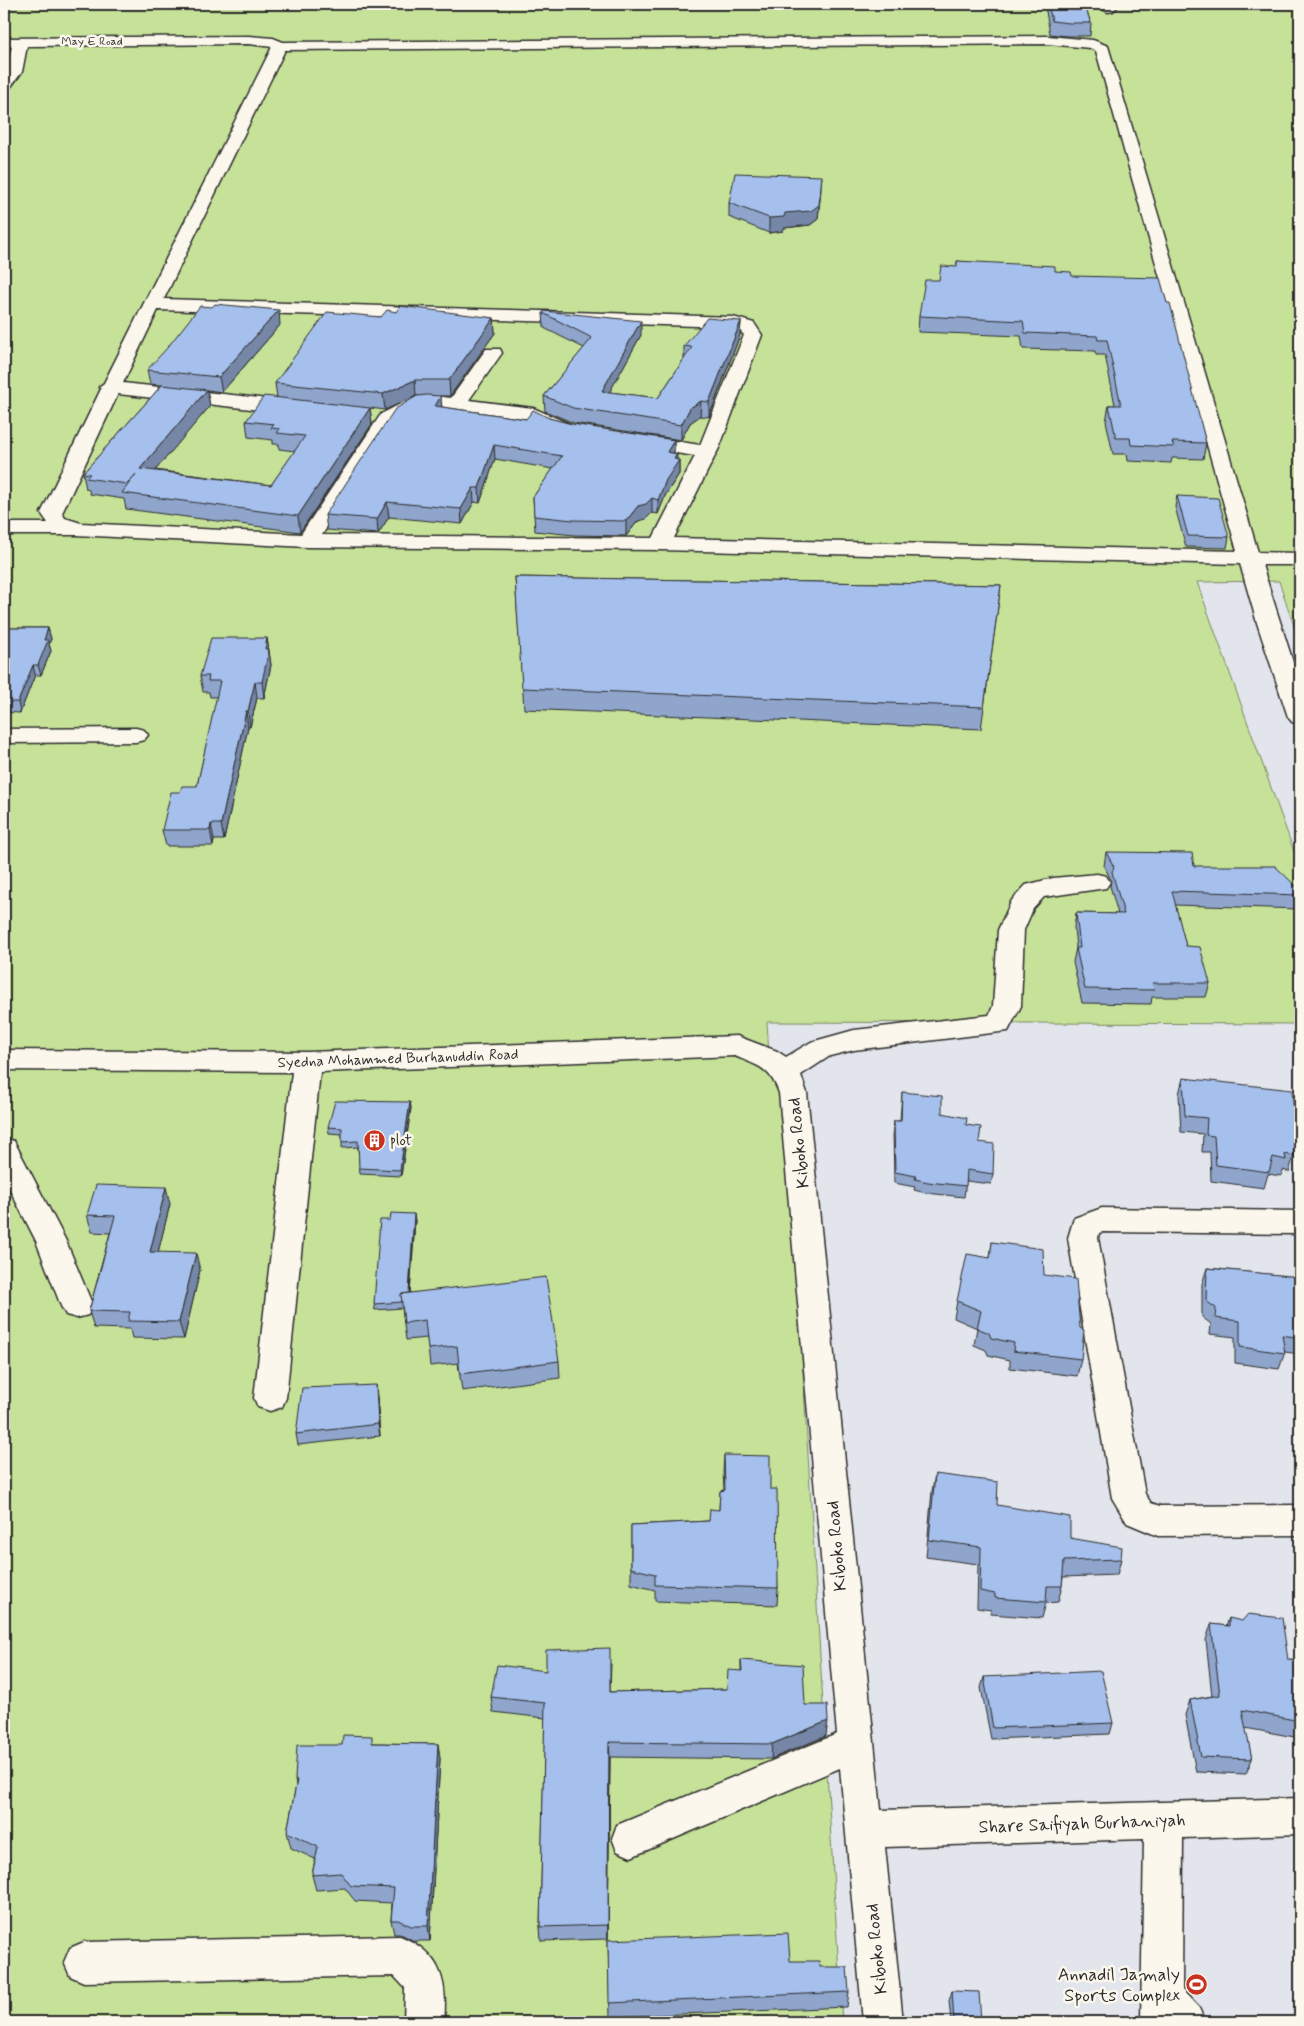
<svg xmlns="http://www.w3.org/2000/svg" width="1304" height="2026" viewBox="0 0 1304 2026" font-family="Mynerve,sans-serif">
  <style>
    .green { fill: #c6e299; stroke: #788662 }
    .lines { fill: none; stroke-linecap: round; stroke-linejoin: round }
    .minor-casing { stroke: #2b2b2b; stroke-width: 3 }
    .minor { fill: #fbf7ec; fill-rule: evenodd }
    .wall { fill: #8fa5cc; stroke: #2b2b2b }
    .shaded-wall { fill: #7486a6; stroke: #2b2b2b }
    .building { fill: #a6c0ed; stroke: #2b2b2b }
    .labels { text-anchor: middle; stroke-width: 5; stroke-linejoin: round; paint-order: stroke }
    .far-street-label { font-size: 12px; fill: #2b2b2b; stroke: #fbf7ec }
    .street-label { font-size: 15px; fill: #2b2b2b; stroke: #fbf7ec }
    .poi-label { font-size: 15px; fill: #2b2b2b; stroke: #fbf7ec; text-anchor: start }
    .near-street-label { font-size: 18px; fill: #2b2b2b; stroke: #fbf7ec }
    .near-poi-label { font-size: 18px; fill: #2b2b2b; stroke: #fbf7ec; text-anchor: end }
  </style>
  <rect width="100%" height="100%" fill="#e2e6ec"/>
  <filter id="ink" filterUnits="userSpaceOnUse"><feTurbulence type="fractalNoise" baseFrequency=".02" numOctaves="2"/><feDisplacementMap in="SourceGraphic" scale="10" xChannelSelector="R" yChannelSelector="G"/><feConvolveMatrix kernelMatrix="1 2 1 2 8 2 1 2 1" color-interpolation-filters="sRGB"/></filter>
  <g filter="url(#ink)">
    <path class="green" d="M4,4h1296v640l-21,-63 -82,1 103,286v156l-533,-2 3,50 15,-1 57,951h-838z"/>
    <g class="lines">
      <defs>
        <g id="minor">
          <path d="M1105,4h15l-7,7 -5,1 -7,-4z"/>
          <path d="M249,36l24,2 10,4 765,-6 45,4 15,6 150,506 42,1v12h-38l38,119v40l-8,-2 -4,-5 -31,-94 -17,-59 -580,-14 -353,-3 -231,-12h-72v-12h44l-7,-10 60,-124 -2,-2 5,-4 168,-336 -23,-3 -222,2 -5,26 -13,17 -5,2v-15l8,-30h-8v-8zM1048,44l42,4 6,3 141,500 -563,-13 46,-92 42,-111 -8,-12 -21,-6 -569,-18 121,-249zM158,310l573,17 9,4 4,4 -44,110 -63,-10 -7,2 -3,4 3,4 7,2 58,9 -42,82 -331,-3 73,-113 23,-13 10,-2 101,12 27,13h14l3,-4 -3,-4 -37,-16 -64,-8 33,-47 -2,-4h-14l-35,49 -23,-3 -16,3 -31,16 -80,120 -220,-11 -16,-5 -3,-5 56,-119 177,20 7,-2 3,-4 -3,-4 -7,-2 -172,-19z"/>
          <path d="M136,728l8,2 4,5 -4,5 -8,2 -132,1v-14z"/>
          <path d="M1097,874l9,2 4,6 -4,6 -62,9 -11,12 -9,21 -3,76 -13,25 -154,19 -24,6 -29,19 6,18 74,717 419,-12v36l-117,4 -1,152 17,18 6,14h-64l3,-183 -259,8 18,175h-40l-23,-254 -209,89 -14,-6 -5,-13 5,-13 220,-91 -58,-641c-9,-26 -21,-27 -44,-37l-415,16 -34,326 -4,9 -12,4 -12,-4 -4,-9 38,-326 -288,-2v-20l303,2 430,-16 40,15 9,6 25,-15 43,-12 135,-15 4,-9 5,-76 14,-30 14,-15 27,-7z"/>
          <path d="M4,1138l10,3 52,100 27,65 -5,9 -11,3 -11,-3 -5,-9 -25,-65 -32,-63z"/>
          <path d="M1102,1208l198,3v23l-197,-2 -4,1 -1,5 47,256 6,9 9,3 140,-1v30l-142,1 -31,-13 -15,-25 -44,-260 6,-20z"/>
          <path d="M400,1936c41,17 48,45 44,86h-40l1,-34 -11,-12 -310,6 -14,-6 -6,-14 6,-14 14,-6z"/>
        </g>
      </defs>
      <use href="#minor" class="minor-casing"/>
      <use href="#minor" class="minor"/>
    </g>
    <g class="wall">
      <path d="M1045,4h39l7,19 -1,13h-23l-17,-2 -5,-28z"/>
      <path d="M821,190l-3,29 -8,6 -26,3 -1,3 -14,2 -40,-16v-14z"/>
      <path d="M957,261l98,10 17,5 134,167 -3,16 -31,-1 -1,5 -43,-2 -1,-7h-14l-7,-33 3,-16h6l-10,-50h-9l-1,-4 -72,-2 -2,-13 -103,-4 1,-16 38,-49z"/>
      <path d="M396,312l98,6 1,15 -45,63h-11l3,11 84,12 23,-1 23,6 102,16v14l3,5 2,1v14l-13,20 -8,20 -6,-1 -6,6 -8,2 -12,15 -52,-1 -39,-4 -2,-34 20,-28 -58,-10 -15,44 -6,-1 -12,22 -73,-7 -11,17 -51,-4 -2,-15 94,-119h-3l-31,14 -15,-2 2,16 -72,108 -174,-23 -2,-10 -34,-5 -1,-4 -3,-1 -3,-16 79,-88 -12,-1 -3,-14 133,-45 -58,67 -15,-2 3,16 -55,64 116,15 24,-34 -16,-2v-5h-6v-4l-25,-3 -2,-16 31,-23 -2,-15 106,-66z"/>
      <path d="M543,313l98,22 -32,57 49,6 26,-39v-13l57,-25 -1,14 -31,82 -9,-1 -10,7 -9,17 -107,-17 -29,-12 -1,-15 40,-48 -40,-20z"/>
      <path d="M1177,496l52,41 -2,11 -41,-1 -11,-40z"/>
      <path d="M1300,576v71l-6,-19z"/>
      <path d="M515,577l486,8 -20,144 -457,-20z"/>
      <path d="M4,628h44l3,11 -2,5 2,7 -10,24h-6l-15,38 -16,-1z"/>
      <path d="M267,638l4,27 -7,33h-7l-7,29h-2l-24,113h-10l-1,6h-47l-4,-16 18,-38 17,-6 20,-89h-7l-1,-5h-6l-3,-16z"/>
      <path d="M1106,852l88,14 106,24v19l-125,-4 11,41 24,37 -4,14h-54l-1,7 -69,-1 -9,-41 3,-14 -2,-21 2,-14 42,1 -8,-28 1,-6 -7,-14z"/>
      <path d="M1183,1078l114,68 -8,26 -6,-2 -2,6 -13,-2 -4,14 -53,-7 -1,-29h-8l1,-18 -22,-2 -2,-38z"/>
      <path d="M902,1092l64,33 13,17 14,32 -2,10 -25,-3 -2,16 -38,-4 -12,-3 1,-3 -21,-4 -1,-51 1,-11h6z"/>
      <path d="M410,1102l1,6 -10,68 -41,-2 -2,-27 -16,1v-14l-13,-1 -1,-6z"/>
      <path d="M170,1204l-12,48 42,18 -16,69 -52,-1 -2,-9 -36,-1 -5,-17 21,-78 -18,-1 -5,-17z"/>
      <path d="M390,1220h25l-5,73 149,68 1,17 -98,13 -4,-28 -28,3 -3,-28 -21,2 -4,-32 -27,2 -1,-6z"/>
      <path d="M992,1242l52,33 37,84 -4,17 -67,-8v-8l-22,-5 -2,-5 -12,-5 3,-17 -23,-10 3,-17 33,-43z"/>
      <path d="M1300,1263v91l-15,-2 -6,17 -44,-6v-26l-25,-3 1,-10 -9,-7v-33l5,-16 90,9z"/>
      <path d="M377,1397l3,39 -82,9 -2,-11z"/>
      <path d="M724,1455l46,34 8,99 -1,17 -122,-4v-11l-24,-6v-59l78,-4 10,-11 1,-19 4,-1 -1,-18z"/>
      <path d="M935,1474l62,31 73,33 51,21 -4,16 -54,2 -1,9 -4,16 -12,1 -4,15 -51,-4v-4l-14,-2 1,-44 -52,-7 6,-66z"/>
      <path d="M1229,1618l59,42 12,1v77l-55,-10 7,31 -6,15 -50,-2 -11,-57 5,-15 22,-4 -6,-56 5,-16 15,2z"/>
      <path d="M741,1660l64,45 21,31 -55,23 -161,-2 -2,182 -67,2 -1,-14 5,-209 -52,-6 -2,-15 55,-26 65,-7 -1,28 117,-3 14,-18z"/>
      <path d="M984,1677l129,46 -3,11 -119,5 -10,-51z"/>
      <path d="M374,1743l64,1 2,15 -10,182h-16l-13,-7h-7l-3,-14 1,-17 -37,-2 -10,-13 -29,2 -4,-15 3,-16 -24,-11 -4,-16 9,-47 -1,-6 47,-34z"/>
      <path d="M608,1940l182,21 59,31 -2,15 -237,10z"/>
      <path d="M952,1991l29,31h-30l-2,-21z"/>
    </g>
    <g class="shaded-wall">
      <path d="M822,176l-4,43 -8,6 -26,3 -1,3 -14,2v-15l16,-5z"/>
      <path d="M279,310l1,15 -58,67 -3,-15z"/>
      <path d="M494,318l1,15 -45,63 -1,-16z"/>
      <path d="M641,321v14l-39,71v-15z"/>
      <path d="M741,321l-1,14 -31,82v-15z"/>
      <path d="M415,380l1,16 -31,14 -2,-16z"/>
      <path d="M207,390l3,16 -67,79 -3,-16z"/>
      <path d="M441,396l1,15 -7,-5z"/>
      <path d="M701,401l-1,15 -10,7 -9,17v-15l9,-17z"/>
      <path d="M370,408l2,16 -72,108 -2,-16z"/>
      <path d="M674,440v15l-7,-3z"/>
      <path d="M494,445l1,14 -15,44 -1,-15z"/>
      <path d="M677,454v9l2,-3v14l-13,20 -8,20v-14l8,-20 8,-21z"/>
      <path d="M473,488l1,14 -12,22 -1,-15z"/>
      <path d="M652,498v15l-6,6 -8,2 -12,15v-15l12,-15z"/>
      <path d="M387,502l2,15 -11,17 -1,-15z"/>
      <path d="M48,628l3,11 -2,5 2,7 -10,24 -3,-10 6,-25z"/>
      <path d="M267,638l4,27 -7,33 -2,-16 3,-33z"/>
      <path d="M33,665l2,10 -15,38 -2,-11z"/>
      <path d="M255,682l2,16 -7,29 -2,-16z"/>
      <path d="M246,711l2,16 -24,113 -3,-16z"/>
      <path d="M211,824l3,16 -1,6 -3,-16z"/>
      <path d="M410,1102l1,6 -10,68 -1,-6z"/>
      <path d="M166,1187l4,17 -16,65 -4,-17z"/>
      <path d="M414,1214l1,6 -6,88v-6z"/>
      <path d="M196,1253l4,17 -16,69 -5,-17z"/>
      <path d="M376,1385l1,12 3,39 -2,-12z"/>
      <path d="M828,1721l-2,15 -55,23 1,-15z"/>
      <path d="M609,1742l1,15 -2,182v-14z"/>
      <path d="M438,1744l2,15 -10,182 -2,-15z"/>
    </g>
    <g class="building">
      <path d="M1048,4h36l7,19h-22l-17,-2z"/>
      <path d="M735,173l87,3 -3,29 -8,6 -26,2 -1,4 -15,1 -40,-15z"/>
      <path d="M957,261l98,5v5l16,1 1,4 88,2 7,25h3l36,140 -34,-1 2,5 -43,-2 -1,-7h-14l-7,-33h12l-14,-65h-9l-1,-4 -72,-3 -2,-12 -104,-5 6,-36h14l2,-14 16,1z"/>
      <path d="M215,304l64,6 -60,67 -72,-7 20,-22 33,-42 12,1z"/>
      <path d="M400,306l94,12 -45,62h-34l-32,14 -108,-11 52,-71 54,5 6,-7 9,2z"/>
      <path d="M544,311l97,10 -39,70 56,7 34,-51 -8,-1 23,-28 34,3 -32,81 -8,-1 -11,7 -9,17 -108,-17 -29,-12 48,-58 -49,-25z"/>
      <path d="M162,385l45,5 -67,79 131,16 34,-49 -28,-3 3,-4 -9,-1 3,-4 -28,-3 18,-25 106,12 -72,108 -176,-23 14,-19 -9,10 -41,-6 4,-4 -7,-1z"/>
      <path d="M427,395l14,1 -6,10 91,13 7,-9 16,8 23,6 102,16 -7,12 10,2 -3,5 5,1 -13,20 -8,20 -6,-2 -6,6 -8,2 -12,15 -53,-1 -39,-4 -1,-19 29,-41 -68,-11 -15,43h-6l-12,21 -74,-7 -10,17 -52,-4 70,-106 22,-13z"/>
      <path d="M1177,496l41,2 11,39 -41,-1z"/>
      <path d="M515,577l486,8 -17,122 -462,-19z"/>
      <path d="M1300,596v14l-1,-3z"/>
      <path d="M4,628h44l-4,12h4l-10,25h-5l-15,37h-14z"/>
      <path d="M211,638h56l-2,11h4l-7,33h-7l-7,29h-2l-25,113h-10l-1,6h-48l9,-38h9l2,-6h15l23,-105h-12l1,-5h-9z"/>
      <path d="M1106,852l86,1 2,13h81l25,24v5l-128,-4 14,55 14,1 10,36h-57l1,7 -69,-1 -9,-41h4l-4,-35 48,1 -12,-42 2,-5z"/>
      <path d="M1183,1078l109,12 5,56h-3v10l-9,-2 1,6 -13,-3 -4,15 -53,-7 -2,-29 -8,-1 1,-17 -22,-2z"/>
      <path d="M902,1092l40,4v17l25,5 -1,7 15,2 -2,15 15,2 -1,30 -26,-4 -1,16 -38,-4 -13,-3 1,-3 -21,-4 -1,-51h7z"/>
      <path d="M335,1101l75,1 -10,68 -41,-2 -1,-27 -16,1v-14l-14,-1z"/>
      <path d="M96,1185l70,2 -16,65 46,1 -17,69 -51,-1 2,-9 -41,-1 26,-95 -28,-1z"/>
      <path d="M391,1213l23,1 -5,79 -8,1 1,8 -28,2 6,-84h10z"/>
      <path d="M992,1242l51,7 1,26 32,4 4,49 4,2 -3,29 -68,-8 1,-8 -23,-5 -2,-5 -12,-5 4,-17 -24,-10 10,-47 23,4z"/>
      <path d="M1207,1268l93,9v61l-18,-3 3,18 -45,-6v-26l-25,-3 1,-10 -10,-7z"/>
      <path d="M546,1277l13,84 -99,13 -3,-28 -29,3 -3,-29 -21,3 -3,-29z"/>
      <path d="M376,1385l2,39 -82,10 6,-46z"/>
      <path d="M724,1455l46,1v33h7l1,99 -123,-3v-11l-24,-6v-43l78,-4 1,-12 9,1 1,-19 5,-1z"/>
      <path d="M935,1474l63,8 -1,23 73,12v21l52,9 -1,12 -57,2 -2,25h-15l-1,16 -51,-4v-4l-15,-3 1,-44 -52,-7z"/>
      <path d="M1248,1614l34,4 6,42 12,1v60l-58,-11 10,49 -51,-2 -11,-57 30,-5 -9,-71 18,2v-8l13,3z"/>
      <path d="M610,1648v44l117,-3 1,-19 14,1 -1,-11 62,5 2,40h22l1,16 -56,23 -163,-2 -1,183 -68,2 5,-224 -54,-6 6,-32 49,6v-21z"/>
      <path d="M1101,1671l12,52 -120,5 -9,-51z"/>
      <path d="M343,1735l29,1v7l66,1 -10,182h-17l-13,-6h-7l3,-32 -43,-2 -10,-13 -29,2 6,-28 -31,-15 10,-52 -2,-1 2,-34h45z"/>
      <path d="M788,1933l2,28h29l1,6h27l2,25 -240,11 -1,-63z"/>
      <path d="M952,1991l27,1 2,30h-27z"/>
    </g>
  </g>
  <defs>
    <symbol id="building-disc" viewBox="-11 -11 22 22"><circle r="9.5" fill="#c8321e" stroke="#fbf7ec"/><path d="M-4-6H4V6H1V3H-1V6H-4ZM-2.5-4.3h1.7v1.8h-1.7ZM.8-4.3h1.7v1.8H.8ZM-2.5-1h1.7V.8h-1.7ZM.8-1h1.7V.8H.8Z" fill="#fff"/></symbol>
    <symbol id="stadium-disc" viewBox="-11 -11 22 22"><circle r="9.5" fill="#c8321e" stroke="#fbf7ec"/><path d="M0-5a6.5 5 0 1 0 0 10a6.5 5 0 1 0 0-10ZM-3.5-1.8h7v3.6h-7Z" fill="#fff"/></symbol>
  </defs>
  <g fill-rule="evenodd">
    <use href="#building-disc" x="362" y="1128" width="25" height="25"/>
    <use href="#stadium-disc" x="1184" y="1972" width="25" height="25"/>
  </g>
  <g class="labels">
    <g class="far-street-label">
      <text x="92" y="45">May E Road</text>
    </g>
    <g class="street-label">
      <text transform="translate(398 1058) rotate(-2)" y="5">Syedna Mohammed Burhanuddin Road</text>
    </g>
    <g class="poi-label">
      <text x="390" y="1145">plot</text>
    </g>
    <g class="near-street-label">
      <text transform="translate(798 1143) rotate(-96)" y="6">Kiboko Road</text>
      <text transform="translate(836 1546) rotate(-95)" y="6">Kiboko Road</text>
      <text transform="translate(1082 1823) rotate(-2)" y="6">Share Saifiyah Burhaniyah</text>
      <text transform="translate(876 1949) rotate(-96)" y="6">Kiboko Road</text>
    </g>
    <g class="near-poi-label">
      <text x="1180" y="1980">Annadil Jamaly<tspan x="1180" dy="21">Sports Complex</tspan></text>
    </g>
  </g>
  <rect width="1304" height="2026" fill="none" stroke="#fbf7ec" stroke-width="20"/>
  <rect x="10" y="10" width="1284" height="2006" fill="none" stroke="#2b2b2b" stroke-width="2" filter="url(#ink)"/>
</svg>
